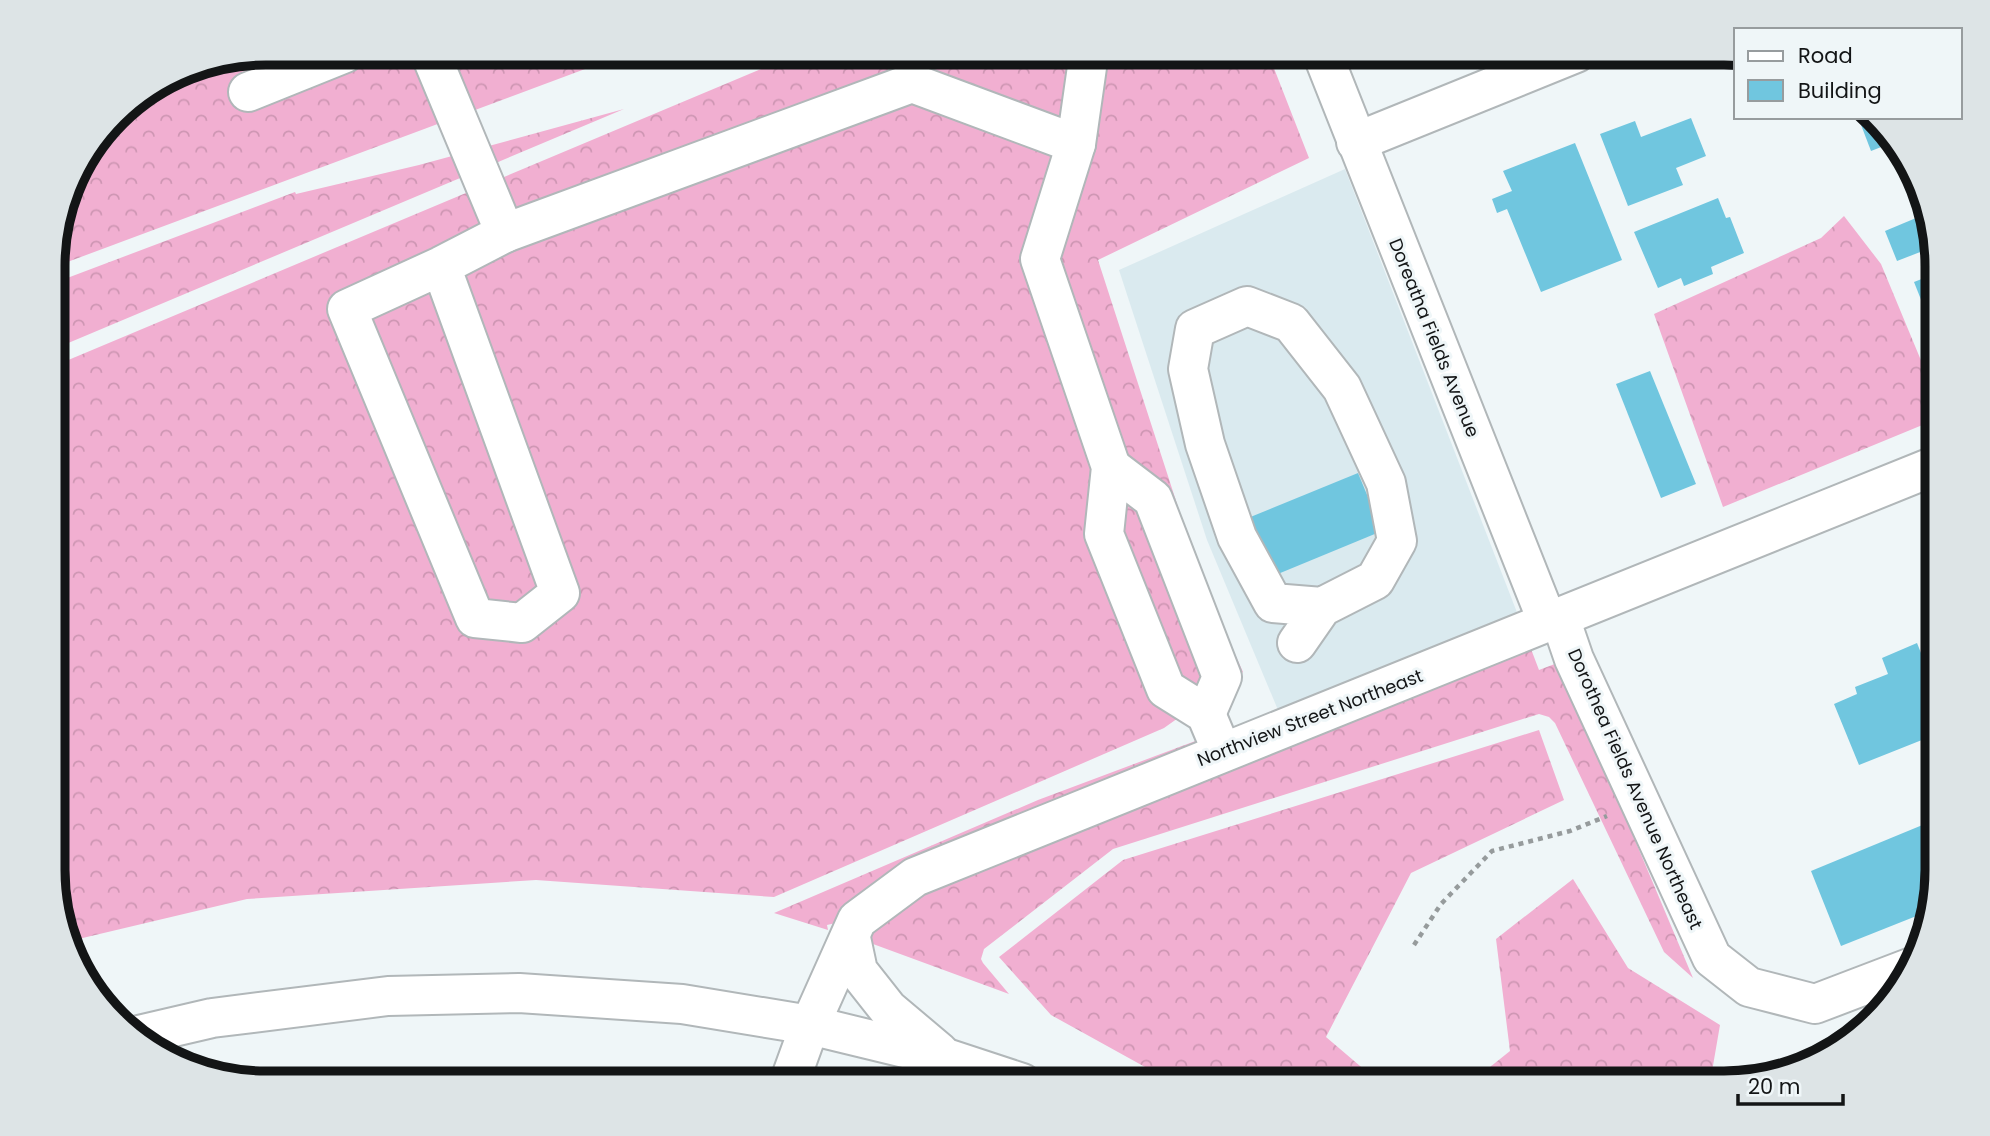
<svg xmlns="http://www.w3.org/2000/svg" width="1990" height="1136" viewBox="0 0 1990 1136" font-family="Poppins,sans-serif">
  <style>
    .built { fill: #daeaef }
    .forest { fill: url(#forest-crowns) }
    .building { fill: #70c6df }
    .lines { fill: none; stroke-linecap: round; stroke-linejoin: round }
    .minor-casing { stroke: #b1b7b9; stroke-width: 42 }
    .major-casing { stroke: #b1b7b9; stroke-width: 42 }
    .path { stroke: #969b9c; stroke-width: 4.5; stroke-dasharray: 5 5; stroke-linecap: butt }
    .minor { stroke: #fff; stroke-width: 38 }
    .major { stroke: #fff; stroke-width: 38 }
    .labels { text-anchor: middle; stroke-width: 6; stroke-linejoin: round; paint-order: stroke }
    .street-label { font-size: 18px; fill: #131516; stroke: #eff6f8 }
    .rim { fill: none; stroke: #131516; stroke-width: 9 }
  </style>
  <defs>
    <pattern id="forest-crowns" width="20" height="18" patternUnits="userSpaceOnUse" patternTransform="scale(1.75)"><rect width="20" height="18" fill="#f1afd1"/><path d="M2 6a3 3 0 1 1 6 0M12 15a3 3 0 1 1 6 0" fill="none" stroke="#ce96b3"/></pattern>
  </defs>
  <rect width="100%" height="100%" fill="#eff6f8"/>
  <path class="built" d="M1345,169l173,446 -240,95 -71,-170 -88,-270z"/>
  <g class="forest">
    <path d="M266,53h362l-574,214v-28l21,-68 50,-65 60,-37z"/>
    <path d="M799,53h469l41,105 -211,102 104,321 41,91 -79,56 -390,169 -238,-17 -289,19 -177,42 -16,-44v-531z"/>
    <path d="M624,109l-570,240v-66l241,-91 1,2 123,-29z"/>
    <path d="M1844,216l37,48 56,135v20l-214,88 -69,-193 167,-76z"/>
    <path d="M1518,615l21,55 21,-8 133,316 -29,-26 -109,-229 -6,-6 -10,-3 -426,135 -129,100 -3,10 2,4 26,31 -136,-50 -7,-28 -39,9 1,5 -54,-17 264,-113 240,-90z"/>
    <path d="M1539,730l25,70 -153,73 -85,164 54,46h-206l-123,-68 -52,-58 124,-97z"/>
    <path d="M1573,879l55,89 92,57 -10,58h-240l40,-32 -14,-112z"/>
  </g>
  <g class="building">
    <path d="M1858,117h11l25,25 -23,9z"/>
    <path d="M1691,118l15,38 -30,12 7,17 -55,21 -28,-72 35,-13 6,16z"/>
    <path d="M1575,143l47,117 -81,32 -34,-83 -10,4 -5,-14 20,-8 -9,-20z"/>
    <path d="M1718,198l8,20 4,-1 14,36 -33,14 2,7 -29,12 -3,-8 -23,10 -24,-56z"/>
    <path d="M1916,218l12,31 -31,12 -12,-30z"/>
    <path d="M1937,273v67l-23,-58z"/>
    <path d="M1650,371l46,113 -35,14 -45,-114z"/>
    <path d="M1358,473l24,58 -109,45 -25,-58z"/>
    <path d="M1917,643l20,50v41l-78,31 -25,-61 23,-10 -2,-7 33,-13 -6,-16z"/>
    <path d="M1937,819v65l-8,27 -88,35 -30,-75z"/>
  </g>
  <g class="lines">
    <defs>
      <g id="minor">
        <path d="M430,53l75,180 -64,33 -94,43 128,309 47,5 38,-30 -119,-327"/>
        <path d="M1089,53l-13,91 -36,115 71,208 -7,67 62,155 40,25 16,38"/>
        <path d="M1322,53l226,570"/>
        <path d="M248,92l97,-39"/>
        <path d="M1356,142l220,-89"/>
        <path d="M505,233l407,-150 164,61"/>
        <path d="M1111,467l42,32 69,178 -16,37"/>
        <path d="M1560,618l14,41 138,299 37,29 66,17 97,-37"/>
        <path d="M1297,643l25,-36 53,-27 22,-39 -11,-58 -44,-95 -51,-65 -44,-17 -52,23 -7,40 17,75 32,93 36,66 49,4"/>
        <path d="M789,1083l21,-58 47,-105 58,-43 1022,-412"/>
      </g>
      <g id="major">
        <path d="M851,938l7,33 30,38 51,43"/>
        <path d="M139,1035l73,-17 176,-22 131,-3 163,11 128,21 136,33 76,25"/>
      </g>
    </defs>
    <use href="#minor" class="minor-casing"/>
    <use href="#major" class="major-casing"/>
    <path class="path" d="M1414,945l27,-41 51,-53 78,-20 37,-15"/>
    <use href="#minor" class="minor"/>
    <use href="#major" class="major"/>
  </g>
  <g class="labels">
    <g class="street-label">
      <text transform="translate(1434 338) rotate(68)" y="6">Doreatha Fields Avenue</text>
      <text transform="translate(1310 718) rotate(-21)" y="6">Northview Street Northeast</text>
      <text transform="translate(1635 789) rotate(66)" y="6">Dorothea Fields Avenue Northeast</text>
    </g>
  </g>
  <path d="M0 0H1990V1136H0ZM266 65H1724A201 201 0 0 1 1925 266V870A201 201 0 0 1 1724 1071H266A201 201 0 0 1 65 870V266A201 201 0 0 1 266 65Z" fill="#dde4e6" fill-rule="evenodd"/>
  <path class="rim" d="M266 65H1724A201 201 0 0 1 1925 266V870A201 201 0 0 1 1724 1071H266A201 201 0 0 1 65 870V266A201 201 0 0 1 266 65Z"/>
  <rect x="1734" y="28" width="228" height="91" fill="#eff6f8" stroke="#979c9e" stroke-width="2"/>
  <rect x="1748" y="51" width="35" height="10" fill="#ffffff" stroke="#979c9e" stroke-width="2"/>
  <text x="1798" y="63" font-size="21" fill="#131516">Road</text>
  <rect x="1748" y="80" width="35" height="21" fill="#70c6df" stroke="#979c9e" stroke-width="2"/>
  <text x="1798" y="98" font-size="21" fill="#131516">Building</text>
  <path d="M1738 1094v10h105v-10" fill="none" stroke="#131516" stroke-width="3.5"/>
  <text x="1748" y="1094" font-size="21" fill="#131516" stroke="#eff6f8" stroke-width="5" paint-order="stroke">20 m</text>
</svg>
